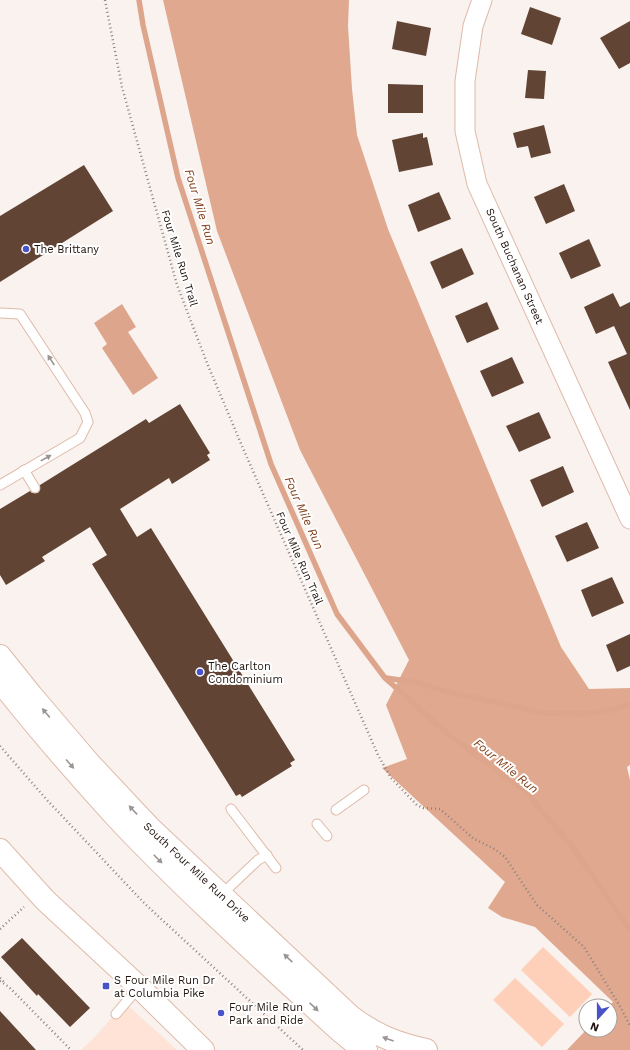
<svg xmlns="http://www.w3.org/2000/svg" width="630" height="1050" viewBox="0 0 630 1050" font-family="'Work Sans',sans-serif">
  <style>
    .built { fill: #fee3d6 }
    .green { fill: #fed0ba }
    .forest { fill: #e0a88e }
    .water { fill: #dda68c }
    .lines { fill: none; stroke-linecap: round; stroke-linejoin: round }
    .stream { stroke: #dda68c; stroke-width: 5.5 }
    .building { fill: #624435 }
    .lane-casing { stroke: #dfbaa9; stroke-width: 11 }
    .street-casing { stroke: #dfbaa9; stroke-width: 21 }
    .secondary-casing { stroke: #dfbaa9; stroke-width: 24 }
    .path { stroke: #8d837e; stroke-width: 2.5; stroke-dasharray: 1 3; stroke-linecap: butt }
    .lane { stroke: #fff; stroke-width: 9 }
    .street { stroke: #fff; stroke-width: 19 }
    .secondary { stroke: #fff; stroke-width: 22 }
    .oneway { fill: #9a9592 }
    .poi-dot { fill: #4952c7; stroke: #fff; stroke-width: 1.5 }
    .labels { text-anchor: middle; stroke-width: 4; stroke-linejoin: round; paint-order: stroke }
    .poi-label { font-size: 11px; fill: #1f130d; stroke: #fff; text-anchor: start }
    .street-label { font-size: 11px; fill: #1f130d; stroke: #fff }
    .water-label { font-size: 12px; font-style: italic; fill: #84411c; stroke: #fff }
  </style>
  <rect width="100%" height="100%" fill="#f9f2ee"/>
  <path class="built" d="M125,1003l10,9 42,38h-96l11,-10z"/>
  <g class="green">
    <path d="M543,947l49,47 -22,23 -49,-47z"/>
    <path d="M515,978l49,46 -22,23 -49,-47z"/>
  </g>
  <path class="forest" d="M163,0h186l-1,26 4,63 5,46 31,94 173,418 28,42 41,-1v77l-3,2 3,13v270h-63l19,-20h24l-1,-24 4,-4 -78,-75 -33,-10 -14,-9 17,-26 -123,-114 25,-9 -21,-54 23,-45 -109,-210 -83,-219z"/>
  <path class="water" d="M122,304l14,23 -8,5 30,46 -25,17 -31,-47 5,-4 -13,-21z"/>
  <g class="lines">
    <g class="stream">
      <path d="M139,0l4,25 35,153 93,286 66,150 48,64 64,57 77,57 49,58 55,80"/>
      <path d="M386,678l34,5 25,8 99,22 40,1 28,-4 16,-6 2,1"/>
    </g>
  </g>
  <g class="building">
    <path d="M530,7l31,11 -9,27 -31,-11z"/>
    <path d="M397,21l34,7 -5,28 -34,-7z"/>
    <path d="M630,21v42l-11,6 -19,-31z"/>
    <path d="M528,70l18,1 -2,28 -19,-1z"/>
    <path d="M388,84l35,1v28h-35z"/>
    <path d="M544,125l7,28 -20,5 -3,-12 -11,2 -4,-15z"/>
    <path d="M423,133v5l4,-1 6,28 -34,7 -7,-32z"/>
    <path d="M84,165l29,46 -113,71v-66z"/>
    <path d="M564,184l11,27 -29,13 -12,-27z"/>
    <path d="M439,192l12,27 -33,13 -10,-27z"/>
    <path d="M589,239l12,27 -30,13 -12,-26z"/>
    <path d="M462,248l12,26 -32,15 -12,-27z"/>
    <path d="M613,293l7,14 10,-5v108l-22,-48 19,-8 -13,-28 -18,8 -12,-27z"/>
    <path d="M487,302l12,27 -32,14 -12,-27z"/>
    <path d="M512,357l12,26 -32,14 -12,-26z"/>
    <path d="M180,404l30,49 -3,2 3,5 -38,24 -3,-6 -49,31 17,28 14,-9 144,232 -5,3 2,3 -50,31 -2,-3 -4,2 -144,-232 15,-9 -17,-28 -48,30 3,4 -39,24 -6,-10v-66l30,-18 2,2h6l2,-3v-5l106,-66 3,4z"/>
    <path d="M539,412l12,26 -32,14 -13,-26z"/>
    <path d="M563,466l11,26 -32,15 -12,-27z"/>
    <path d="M587,522l12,26 -32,14 -12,-26z"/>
    <path d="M612,577l12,26 -32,14 -11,-27z"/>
    <path d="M630,634v32l-13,6 -11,-27z"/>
    <path d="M22,938l68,70 -20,19 -32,-33 -1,2 -36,-39z"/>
    <path d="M0,1011l36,39h-36z"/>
  </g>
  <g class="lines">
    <defs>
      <g id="lane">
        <path d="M0,313l20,1 65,99 3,9 -8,16 -80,47"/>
        <path d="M24,470l11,18"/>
        <path d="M231,809l45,59"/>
        <path d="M336,810l28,-20"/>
        <path d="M317,824l10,12"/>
        <path d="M221,895l37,-35 9,-5"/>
        <path d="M116,1014l23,-27"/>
      </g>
      <path id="street" d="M482,0l-9,26 -8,55v50l12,53 153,335"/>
      <g id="secondary">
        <path d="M0,656l32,40 57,67 61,65 200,188c25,19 45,27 76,34"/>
        <path d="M0,681c37,47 77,93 118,138 70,74 146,142 221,211l16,13 11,7"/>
        <path d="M0,850l45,50 94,87 64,63"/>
      </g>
    </defs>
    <use href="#lane" class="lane-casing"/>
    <use href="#street" class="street-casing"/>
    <use href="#secondary" class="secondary-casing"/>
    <g class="path">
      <path d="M105,0l17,87 55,198 30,78 35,83 136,309 13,23 26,27 6,3 17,1 34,30 19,9 12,9 32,48 47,42 37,61 9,18"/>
      <path d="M0,746l47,54 98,104 158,146"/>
      <path d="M0,929l24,-22"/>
      <path d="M0,978l4,4"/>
      <path d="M0,981l9,6 62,63"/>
    </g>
    <use href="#lane" class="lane"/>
    <use href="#street" class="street"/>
    <use href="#secondary" class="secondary"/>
  </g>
  <defs><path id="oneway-solid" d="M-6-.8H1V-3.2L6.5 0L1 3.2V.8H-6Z"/></defs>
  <g class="oneway">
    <use href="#oneway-solid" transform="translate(51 360) rotate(-123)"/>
    <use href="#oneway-solid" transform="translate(46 458) rotate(-29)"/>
    <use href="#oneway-solid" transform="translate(46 713) rotate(-130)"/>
    <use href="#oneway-solid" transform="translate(70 764) rotate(49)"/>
    <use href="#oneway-solid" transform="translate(133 810) rotate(-133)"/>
    <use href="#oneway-solid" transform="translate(158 859) rotate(45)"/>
    <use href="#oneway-solid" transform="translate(288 958) rotate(-137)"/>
    <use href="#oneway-solid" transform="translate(314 1007) rotate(43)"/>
    <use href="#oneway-solid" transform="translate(388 1039) rotate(-160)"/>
  </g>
  <g class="poi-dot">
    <circle cx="26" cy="249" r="4"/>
    <circle cx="200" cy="672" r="4"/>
    <rect x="102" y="982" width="8" height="8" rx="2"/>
    <circle cx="221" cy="1013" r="4"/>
  </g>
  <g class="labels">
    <g class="poi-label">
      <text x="34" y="253">The Brittany</text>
      <text x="208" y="670">The Carlton<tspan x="208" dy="13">Condominium</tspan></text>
      <text x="114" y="984">S Four Mile Run Dr<tspan x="114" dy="13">at Columbia Pike</tspan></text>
      <text x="229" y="1011">Four Mile Run<tspan x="229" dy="13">Park and Ride</tspan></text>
    </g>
    <g class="street-label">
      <text transform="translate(180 258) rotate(73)" y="4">Four Mile Run Trail</text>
      <text transform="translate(515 266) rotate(66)" y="4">South Buchanan Street</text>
      <text transform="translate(300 558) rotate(66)" y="4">Four Mile Run Trail</text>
      <text transform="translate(197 872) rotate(43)" y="4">South Four Mile Run Drive</text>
    </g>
    <g class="water-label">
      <text transform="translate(200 207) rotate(73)" y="4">Four Mile Run</text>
      <text transform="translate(304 513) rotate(66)" y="4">Four Mile Run</text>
      <text transform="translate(506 766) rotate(39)" y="4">Four Mile Run</text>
    </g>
  </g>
  <g transform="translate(598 1018) rotate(201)"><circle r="19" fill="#ffffff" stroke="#a5a19e"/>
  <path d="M0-3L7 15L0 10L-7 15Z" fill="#4952c7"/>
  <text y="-6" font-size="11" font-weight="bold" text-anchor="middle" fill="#1f130d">N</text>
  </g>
</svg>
